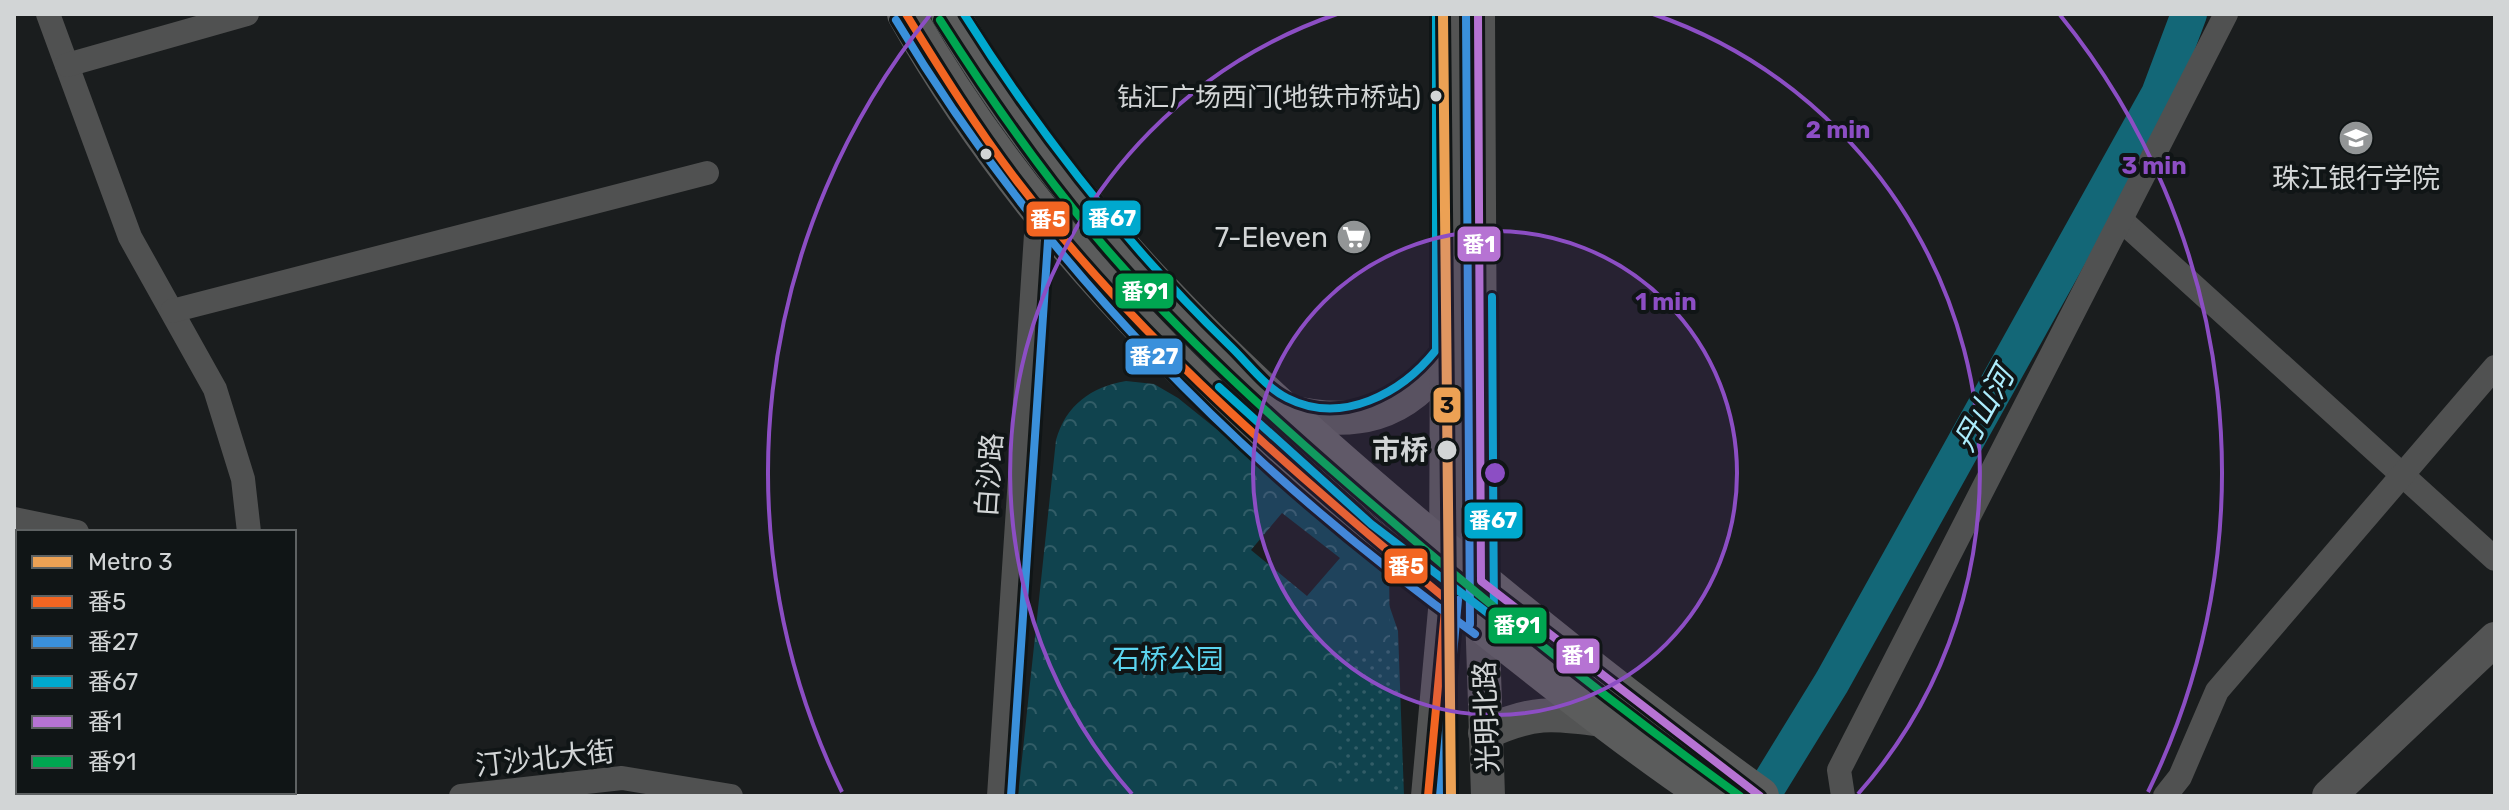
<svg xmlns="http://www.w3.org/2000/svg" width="2509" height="810" viewBox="0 0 2509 810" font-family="Rubik,'Noto Sans SC',sans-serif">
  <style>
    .grass { fill: url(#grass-dots) }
    .park { fill: url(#park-crowns); fill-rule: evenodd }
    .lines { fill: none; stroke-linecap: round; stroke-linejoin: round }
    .river { stroke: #136777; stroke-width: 36 }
    .street { stroke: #505151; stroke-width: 24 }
    .secondary { stroke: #535454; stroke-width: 34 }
    .primary { stroke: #5b5c5c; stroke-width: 38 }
    .bus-1-casing { stroke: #101516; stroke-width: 14 }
    .bus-2-casing { stroke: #101516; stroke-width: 14 }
    .bus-3-casing { stroke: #101516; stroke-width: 14 }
    .bus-4-casing { stroke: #101516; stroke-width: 14 }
    .bus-5-casing { stroke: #101516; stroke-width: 14 }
    .bus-1 { stroke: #f26522; stroke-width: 8 }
    .bus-2 { stroke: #3a90db; stroke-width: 8 }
    .bus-3 { stroke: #00a9ce; stroke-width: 8 }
    .bus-4 { stroke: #b673d3; stroke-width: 8 }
    .bus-5 { stroke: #00a651; stroke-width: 8 }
    .metro-1-casing { stroke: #101516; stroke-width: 16 }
    .metro-1 { stroke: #eca154; stroke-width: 10 }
    .ring { fill: none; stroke: #8c4ec4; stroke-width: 4 }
    .bus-dot { fill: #d2d5d6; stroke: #101516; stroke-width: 3 }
    .labels { text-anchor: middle; stroke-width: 8; stroke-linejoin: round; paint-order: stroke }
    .bus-label { font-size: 26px; fill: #d2d5d6; stroke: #101516; text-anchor: end }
    .poi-label { font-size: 28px; fill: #d2d5d6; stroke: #101516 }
    .stop-label { font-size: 28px; font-weight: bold; fill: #d2d5d6; stroke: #101516; text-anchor: end }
    .street-label { font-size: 28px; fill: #d2d5d6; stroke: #101516 }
    .park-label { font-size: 28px; fill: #5bd4ef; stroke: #101516 }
    .water-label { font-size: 30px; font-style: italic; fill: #acecfc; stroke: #101516 }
    .centre { fill: #8c4ec4; stroke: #101516; stroke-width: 4 }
    .ring-label { font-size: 24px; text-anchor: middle; font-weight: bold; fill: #8c4ec4; stroke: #101516; stroke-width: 8; stroke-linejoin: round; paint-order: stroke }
    .line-badge { stroke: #101516; stroke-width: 3 }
    .badge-label { font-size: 22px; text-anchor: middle; font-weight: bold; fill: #fff }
    .pale-badge-label { font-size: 22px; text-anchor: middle; font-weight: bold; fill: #111 }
  </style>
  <defs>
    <pattern id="grass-dots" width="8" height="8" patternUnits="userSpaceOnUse" patternTransform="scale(2)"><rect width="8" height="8" fill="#10434e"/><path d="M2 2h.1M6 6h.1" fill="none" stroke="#325d67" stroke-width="1.8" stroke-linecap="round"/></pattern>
    <pattern id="park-crowns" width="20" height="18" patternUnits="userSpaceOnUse" patternTransform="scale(2)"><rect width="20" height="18" fill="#10434e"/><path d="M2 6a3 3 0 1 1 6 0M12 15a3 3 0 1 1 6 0" fill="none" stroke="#325d67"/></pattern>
  </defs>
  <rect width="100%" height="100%" fill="#1a1d1e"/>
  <path class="grass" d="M1387,599l11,32 6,165h-143l-27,-142z"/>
  <path class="park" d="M1126,381l28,3 24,14 211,170 1,79 -53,1v138h55v10h-374l38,-356c10,-35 35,-53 70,-59zM1282,513l58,45 -33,38 -56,-46z"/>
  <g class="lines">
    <path class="river" d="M1762,796l70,-114 327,-588 30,-80"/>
    <g class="street">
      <path d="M48,14l82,223 85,152 28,90 6,53"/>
      <path d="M67,65l180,-51"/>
      <path d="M2121,220l374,339"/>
      <path d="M172,311l535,-138"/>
      <path d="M14,519l63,13"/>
      <path d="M14,780l4,1"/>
      <path d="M85,792l24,4"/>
      <path d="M279,792v4"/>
      <path d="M461,796l161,-18 109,18"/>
      <path d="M999,796l39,-592"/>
      <path d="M1843,796l-4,-26 387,-756"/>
      <path d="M2165,796l15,-19 37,-86 278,-324"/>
    </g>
    <g class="secondary">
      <path d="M1478,14l3,567 7,215"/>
      <path d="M1282,410c71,18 124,8 166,-56"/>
      <path d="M1485,733c46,-22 68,-20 117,-13"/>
      <path d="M1428,796l18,-197 2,-585"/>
      <path d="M2329,796l166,-157"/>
    </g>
    <g class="primary">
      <path d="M906,14c114,202 280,371 458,519 38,32 80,61 119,92 75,59 148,118 227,171"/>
      <path d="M950,14c124,208 279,354 462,509 112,95 228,187 348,273"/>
    </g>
    <defs>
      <path id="bus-1" d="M906,14c35,57 70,113 111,167 122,159 275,291 429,418l-18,197"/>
      <g id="bus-2">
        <path d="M1466,14l4,610"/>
        <path d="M896,20c145,243 349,449 579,614"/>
        <path d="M1011,796l39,-585"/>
        <path d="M1440,796l18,-196"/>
      </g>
      <g id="bus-3">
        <path d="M964,14c76,121 163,232 265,331 18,17 36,42 58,53 55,28 115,-5 149,-48v-336"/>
        <path d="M1492,297l2,327"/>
        <path d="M1219,387l152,137 118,90"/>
      </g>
      <path id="bus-4" d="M1478,14l3,567 279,215"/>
      <path id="bus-5" d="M940,20c47,74 96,145 152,212 84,100 183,189 282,274 118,102 240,199 366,290"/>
    </defs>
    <use href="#bus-1" class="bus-1-casing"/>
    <use href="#bus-2" class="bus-2-casing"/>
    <use href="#bus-3" class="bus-3-casing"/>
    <use href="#bus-4" class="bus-4-casing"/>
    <use href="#bus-5" class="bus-5-casing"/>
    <use href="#bus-1" class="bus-1"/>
    <use href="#bus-2" class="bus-2"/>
    <use href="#bus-3" class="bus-3"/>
    <use href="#bus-4" class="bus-4"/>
    <use href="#bus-5" class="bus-5"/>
    <defs>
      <path id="metro-1" d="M1443,14l8,782"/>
    </defs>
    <use href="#metro-1" class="metro-1-casing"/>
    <use href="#metro-1" class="metro-1"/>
  </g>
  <circle cx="1495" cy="473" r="242" fill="#8c4ec4" fill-opacity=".12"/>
  <g class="ring">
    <circle cx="1495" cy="473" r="242"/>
    <path d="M1132 794A485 485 0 0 1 1337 14M1653 14A485 485 0 0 1 1858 794"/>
    <path d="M842 792A727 727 0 0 1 930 15M2060 15A727 727 0 0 1 2148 792"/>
  </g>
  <defs>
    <symbol id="school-disc" viewBox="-11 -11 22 22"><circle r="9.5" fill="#929596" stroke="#101516"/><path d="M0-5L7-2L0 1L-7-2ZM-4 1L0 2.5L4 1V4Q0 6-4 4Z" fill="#fff"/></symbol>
    <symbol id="supermarket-disc" viewBox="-11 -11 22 22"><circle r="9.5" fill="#929596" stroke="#101516"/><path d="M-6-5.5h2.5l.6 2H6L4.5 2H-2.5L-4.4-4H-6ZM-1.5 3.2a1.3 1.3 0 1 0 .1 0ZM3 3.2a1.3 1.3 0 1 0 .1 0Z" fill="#fff"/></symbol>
  </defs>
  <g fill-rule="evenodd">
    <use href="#school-disc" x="2336" y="118" width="40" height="40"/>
    <use href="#supermarket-disc" x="1334" y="217" width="40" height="40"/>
  </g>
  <g class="bus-dot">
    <circle cx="1436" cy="96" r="7"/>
    <circle cx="986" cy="154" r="7"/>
    <circle cx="1447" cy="450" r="11"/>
  </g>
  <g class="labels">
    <g class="bus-label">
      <text x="1421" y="106">钻汇广场西门(地铁市桥站)</text>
    </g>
    <g class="poi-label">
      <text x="2356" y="188">珠江银行学院</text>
      <text x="1328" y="247" text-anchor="end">7-Eleven</text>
    </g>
    <g class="stop-label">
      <text x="1428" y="460">市桥</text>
    </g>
    <g class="street-label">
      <text transform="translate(989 475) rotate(-86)" y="10">白沙路</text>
      <text transform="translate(1486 717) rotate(-92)" y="10">光明北路</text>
      <text transform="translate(545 758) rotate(-6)" y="10">汀沙北大街</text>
    </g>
    <g class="park-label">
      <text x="1168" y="669">石桥公园</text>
    </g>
    <g class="water-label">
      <text transform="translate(1984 409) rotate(-61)" y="10">丹山河</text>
    </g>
  </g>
  <circle cx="1495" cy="473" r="12" class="centre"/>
  <g class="ring-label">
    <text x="1838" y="138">2 min</text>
    <text x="2154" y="174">3 min</text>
    <text x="1666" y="310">1 min</text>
  </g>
  <g class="line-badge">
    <rect x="1081" y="199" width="61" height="38" rx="8" fill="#00a9ce"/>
    <rect x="1025" y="200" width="46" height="38" rx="8" fill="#f26522"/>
    <rect x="1456" y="225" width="46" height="38" rx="8" fill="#b673d3"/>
    <rect x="1114" y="272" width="61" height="38" rx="8" fill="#00a651"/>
    <rect x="1124" y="337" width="60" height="39" rx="8" fill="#3a90db"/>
    <rect x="1432" y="386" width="30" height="38" rx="8" fill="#eca154"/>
    <rect x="1463" y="501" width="61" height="39" rx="8" fill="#00a9ce"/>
    <rect x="1383" y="547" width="46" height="38" rx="8" fill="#f26522"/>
    <rect x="1487" y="606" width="61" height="39" rx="8" fill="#00a651"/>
    <rect x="1555" y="637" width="46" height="38" rx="8" fill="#b673d3"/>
  </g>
  <g class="badge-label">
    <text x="1112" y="226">番67</text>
    <text x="1048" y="227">番5</text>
    <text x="1479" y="252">番1</text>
    <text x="1145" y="299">番91</text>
    <text x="1154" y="364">番27</text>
    <text x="1493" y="528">番67</text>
    <text x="1406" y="574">番5</text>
    <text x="1517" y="633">番91</text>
    <text x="1578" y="663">番1</text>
  </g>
  <g class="pale-badge-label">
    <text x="1447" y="413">3</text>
  </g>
  <rect width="2509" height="810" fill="none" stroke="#d2d5d6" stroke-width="32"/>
  <rect x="16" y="530" width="280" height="264" fill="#101516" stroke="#5e6263" stroke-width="2"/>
  <rect x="32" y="556" width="40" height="12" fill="#eca154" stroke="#5e6263" stroke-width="2"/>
  <text x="88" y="570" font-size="24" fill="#d2d5d6">Metro 3</text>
  <rect x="32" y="596" width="40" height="12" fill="#f26522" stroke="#5e6263" stroke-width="2"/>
  <text x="88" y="610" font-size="24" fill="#d2d5d6">番5</text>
  <rect x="32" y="636" width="40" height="12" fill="#3a90db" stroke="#5e6263" stroke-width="2"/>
  <text x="88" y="650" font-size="24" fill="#d2d5d6">番27</text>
  <rect x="32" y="676" width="40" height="12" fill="#00a9ce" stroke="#5e6263" stroke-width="2"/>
  <text x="88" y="690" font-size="24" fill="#d2d5d6">番67</text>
  <rect x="32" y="716" width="40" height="12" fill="#b673d3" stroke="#5e6263" stroke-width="2"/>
  <text x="88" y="730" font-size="24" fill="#d2d5d6">番1</text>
  <rect x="32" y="756" width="40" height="12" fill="#00a651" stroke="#5e6263" stroke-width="2"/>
  <text x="88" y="770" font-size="24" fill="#d2d5d6">番91</text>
</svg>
